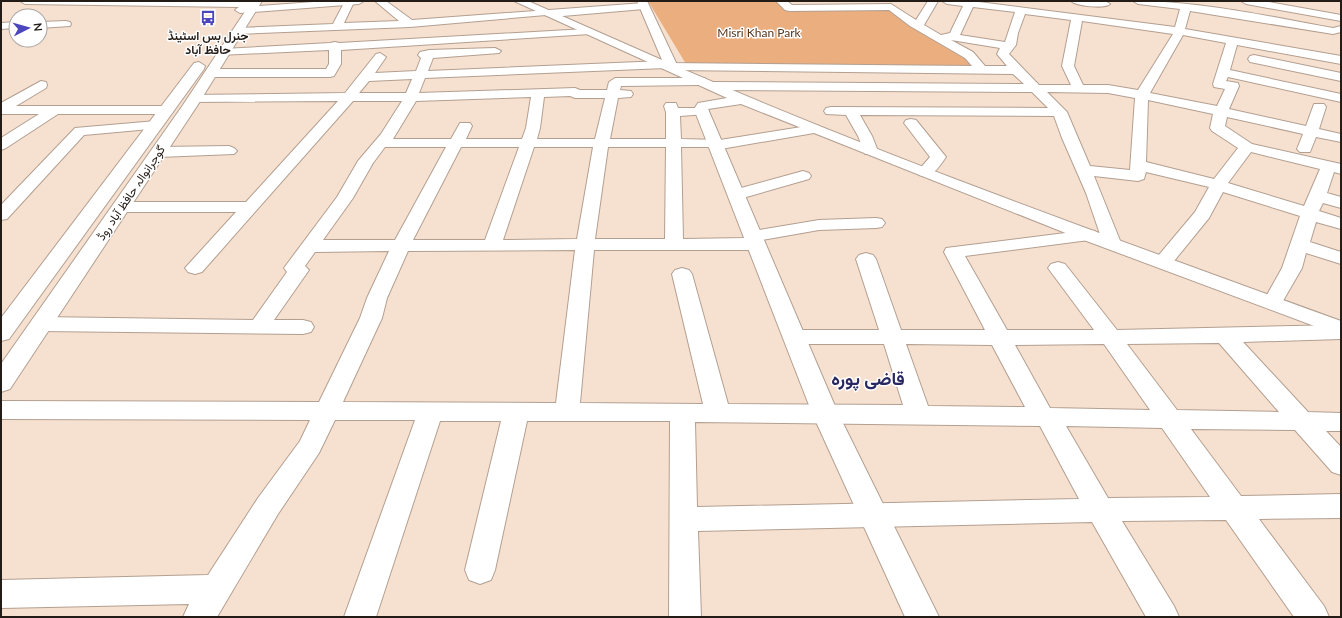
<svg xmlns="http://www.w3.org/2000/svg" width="1342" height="618" viewBox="0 0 1342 618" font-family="Lato,Vazirmatn,sans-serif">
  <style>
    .green { fill: #eaae7f }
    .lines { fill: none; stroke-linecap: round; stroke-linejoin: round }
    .minor-casing { stroke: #b39f90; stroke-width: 2 }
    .tertiary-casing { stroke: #b39f90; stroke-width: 2 }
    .primary-casing { stroke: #b39f90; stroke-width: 2 }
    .minor { fill: #fff; fill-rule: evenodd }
    .tertiary { fill: #fff; fill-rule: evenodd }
    .primary { fill: #fff; fill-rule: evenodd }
    .labels { text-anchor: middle; stroke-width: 3; stroke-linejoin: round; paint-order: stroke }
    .far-park-label { font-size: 12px; fill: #55351a; stroke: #fff }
    .far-poi-label { font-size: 12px; font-weight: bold; fill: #231b16; stroke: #fff }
    .far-street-label { font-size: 12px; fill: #231b16; stroke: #fff }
    .district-label { font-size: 18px; font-weight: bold; fill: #282761; stroke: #fff }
  </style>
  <rect width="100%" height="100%" fill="#f6e1d1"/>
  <path class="green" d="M648,1h130l9,8 102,-1 72,45 14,14 -289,-3z"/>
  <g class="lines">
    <defs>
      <g id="minor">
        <path d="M345,1l9,1 -10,21 55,-2 -24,-20h11l26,19 232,-17 5,3 -5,3 -93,8 -5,-2 -136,12 -172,7 -5,-3 5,-3 95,-4z"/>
        <path d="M776,1h11l5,4 99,-1 25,16 12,-19h10l-14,24 17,10 9,-2 13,-27 -16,-2 -5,-3h29l204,26 5,-18 -42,-5 -5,-3c67,0 134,15 200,27l8,-2v6l-8,2 -143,-23 -5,18 156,27v8l-104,-19 -7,25 111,24v8l-113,-25 -2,4 12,2 1,3 -10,23 77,17 8,-22h10l2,3 -7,22 22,5v8l-25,-5 -6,15h-10l-3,-3 6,-15 -76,-17 -2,9 27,18 89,20v10l-7,-2 -7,21 14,4v11l-18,-5 -4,8 22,7v11l-25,-7 -6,20 31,10v12l-35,-11 -4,15 -22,38 -7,2 -7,-2 -3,-4 19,-34 18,-52 -77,-24 -14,26 -39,48 -7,2 -7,-2 -3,-4 42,-50 14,-25 -63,-15 -2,7 -6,2 -44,-5 27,67 -2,4 -7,2 -7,-2 -2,-4 -17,-50 -24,-55 -8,-22 -194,-1 12,21 6,15 -3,3h-10l-7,-18 -12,-21 -20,-1 -2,-3 2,-3 5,-1 217,1 -16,-16 -320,-2 -6,-4 6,-4 312,2 -11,-10 -342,-4 -5,-2 -241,10 -6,15 156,-5 5,2h27l2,-8 6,-4h90l1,3 -1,3 -5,1 -79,1 -1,4 11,1 2,3 -2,3 -13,1 -8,41h56v-27l-2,-6 2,-3h10l2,5h29l2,3 -2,3 -27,2 1,23 39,1 94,-15 5,1 2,3 -2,3 -5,1 -99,17 -6,-3h-28l2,92 63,-1 -2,-2 3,-4 72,-12 57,-2 6,1 3,4 -3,4 -6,1 -57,2 -57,10 3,4 -2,4 -7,2h-162l-14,153 123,1 -31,-130 3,-4 7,-2 7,2 3,4 36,130 175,1 -19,-61h-90l-8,-2 -3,-5 3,-5 8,-2h85l-23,-71 3,-4 7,-2 7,2 3,4 25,71h84l-41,-78 2,-4 143,-18 6,1 3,4 -3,4 -6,1 -124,16 42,74h87l-46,-62 3,-4 7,-2 7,2 52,66 224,-5v14l-98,3 65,70 33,1v18h-15l15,16v28l-9,-3 -37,-42 -104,-1 50,67 100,-2v24l-82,1 65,87 5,11h-35l-68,-97 -104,1 52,85 5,11h-33l-54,-95 -394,9 3,86h-32l1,-196h-143l-32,149 -4,10 -11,4 -11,-4 -4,-10 36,-149h-61l-64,196h-32l71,-197h-80l-16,33 -41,61 -61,103h-34l6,-13 -188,4v-28l207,-5 50,-77 42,-57 10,-21 -309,-1v-18l318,1 41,-84 7,-20 22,-47 -74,1 -10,14 4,4 -35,50h29l8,2 3,5 -3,5 -8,2 -262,-3 -8,-2 -3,-5 3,-5 8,-2 212,3 34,-48 -3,-4 53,-71 21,-36 23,-27 21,-33h-49l-151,171 -7,2 -7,-2 -3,-4 51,-56h-115l-6,-1 -3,-4 3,-4 6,-1h125l92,-101 -143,1 -5,-1 -2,-3 2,-3 155,-2 31,-39 4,-1 6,4 -11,16 41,-2 5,-13 -3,-3 2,-3 9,-2 66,-2 6,3 -2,2 -66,5 -5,13 235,-10 5,2 304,3 -7,-8 -55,-32 -21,-16 -100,1 -4,-1zM973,7l42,5 -10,30 -45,-7zM1025,14l46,6 -9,46 9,19h-32l-30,-31 7,-9 2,-12zM1082,21l91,13 -35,56 -30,-5h-25l-9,-19zM1183,35l43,8 -13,41 1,3 11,2 -8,17 -67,-13zM951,40l49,8 -3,6 10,12h-22l-12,-14zM412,79l-6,14h-47l10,-12zM1047,92l61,1 27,5 -5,72 -40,-4 -23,-54zM570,96l5,2h30l-10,41h-58l3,-11 4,-31zM531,97l-5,31 -4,11h-56l6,-13 -2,-3h-10l-9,16h-58l23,-38zM1148,100l65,14 -3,14 2,3 26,17 -24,31 -68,-17zM385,147h61l-51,93h-72l30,-42 20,-35zM461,147h58l-34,93h-72zM534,147h59l-16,92 -74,1zM608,147h58l-1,92h-70zM1251,152l69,17 -16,37 -76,-23zM575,250l-19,153 -213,-1 39,-84 5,-20 21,-47zM1219,343l60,69 -102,-2 -50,-66zM906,344l86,1 33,62 -97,-1zM1104,344l46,66 -100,-2 -35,-63zM695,422l345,4 39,73 -382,8zM1066,426l96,2 48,69 -102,1z"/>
        <path d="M1071,1h34l5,3c-5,5 -34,2 -39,-3z"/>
        <path d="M1241,1h22l78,14v6l-95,-17z"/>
        <path d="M66,21l4,1 1,2 -1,2 -30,2v-6z"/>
        <path d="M16,22v6l-15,1v-6z"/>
        <path d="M586,29l4,1 1,2 -1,2 -249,16v14l-7,12 -4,1h-119l-6,-4 6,-4h115l3,-5v-14l-110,5 -2,-2 2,-2 4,-2 107,-6 5,-1 4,1z"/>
        <path d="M1254,55l87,18v8l-91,-19 -2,-3 2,-3z"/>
        <path d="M41,81l5,1 1,3 -1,3 -30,18h151l5,1 2,3 -2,3 -5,1h-109l-52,34 -5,2v-12l38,-24h-38v-11z"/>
        <path d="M911,119l5,1 30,37c-7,10 -14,22 -27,18l-2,-3 13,-15 -26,-34 2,-3z"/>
        <path d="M156,121l5,1 2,3 -2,3 -77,7 -77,84 -6,1v-15l74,-77z"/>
        <path d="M229,146l5,2 3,3 -3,3 -75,3 -5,-2 -3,-3 3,-3 5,-2z"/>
        <path d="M803,171l6,2 2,3 -2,3 -73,21 -6,-1 -2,-4 2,-4z"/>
      </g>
      <g id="tertiary">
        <path d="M20,1h236l3,1v4l68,-5h37l-5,3 -119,9 -5,-3 4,-3 -214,-3z"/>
        <path d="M514,1h14l134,59 -25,-59h10l31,66c217,94 441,173 663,254v15l-268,-100 -332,-132 -33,5 130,304 101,204h-34l-93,-204 -118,-304 4,-6 29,-5z"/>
      </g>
      <g id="primary">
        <path d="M252,1h10l-65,105 -187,283 -9,3v-28l182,-259z"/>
        <path d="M199,62l6,4 -1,3 -195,270 -8,2v-23l193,-255z"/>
      </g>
    </defs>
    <use href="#minor" class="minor-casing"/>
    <use href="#tertiary" class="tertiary-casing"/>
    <use href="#primary" class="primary-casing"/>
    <use href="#minor" class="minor"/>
    <use href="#tertiary" class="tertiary"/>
    <use href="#primary" class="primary"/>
  </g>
  <defs>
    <symbol id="bus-bare" viewBox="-9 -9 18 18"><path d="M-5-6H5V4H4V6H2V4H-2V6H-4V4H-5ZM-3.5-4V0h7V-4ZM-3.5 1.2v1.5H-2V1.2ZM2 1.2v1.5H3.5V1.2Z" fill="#4c46bd" stroke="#fff" stroke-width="2.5" paint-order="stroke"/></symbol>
  </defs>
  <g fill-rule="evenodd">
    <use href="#bus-bare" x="197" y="7" width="22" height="22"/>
  </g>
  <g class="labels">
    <g class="far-park-label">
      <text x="759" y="37">Misri Khan Park</text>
    </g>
    <g class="far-poi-label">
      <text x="208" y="40">جنرل بس اسٹینڈ<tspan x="208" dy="14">حافظ آباد</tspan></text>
    </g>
    <g class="far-street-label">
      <text transform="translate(131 193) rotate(-56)" y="4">گوجرانوالہ حافظ آباد روڈ</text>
    </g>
    <g class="district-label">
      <text x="868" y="385">قاضی پورہ</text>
    </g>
  </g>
  <rect width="1342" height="618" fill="none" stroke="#231b16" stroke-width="4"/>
  <g transform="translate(28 28) rotate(84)"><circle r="19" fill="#ffffff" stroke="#a7a4a2"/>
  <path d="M0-3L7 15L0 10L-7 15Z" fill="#4c46bd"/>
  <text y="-6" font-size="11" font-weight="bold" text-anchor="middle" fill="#231b16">N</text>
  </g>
</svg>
